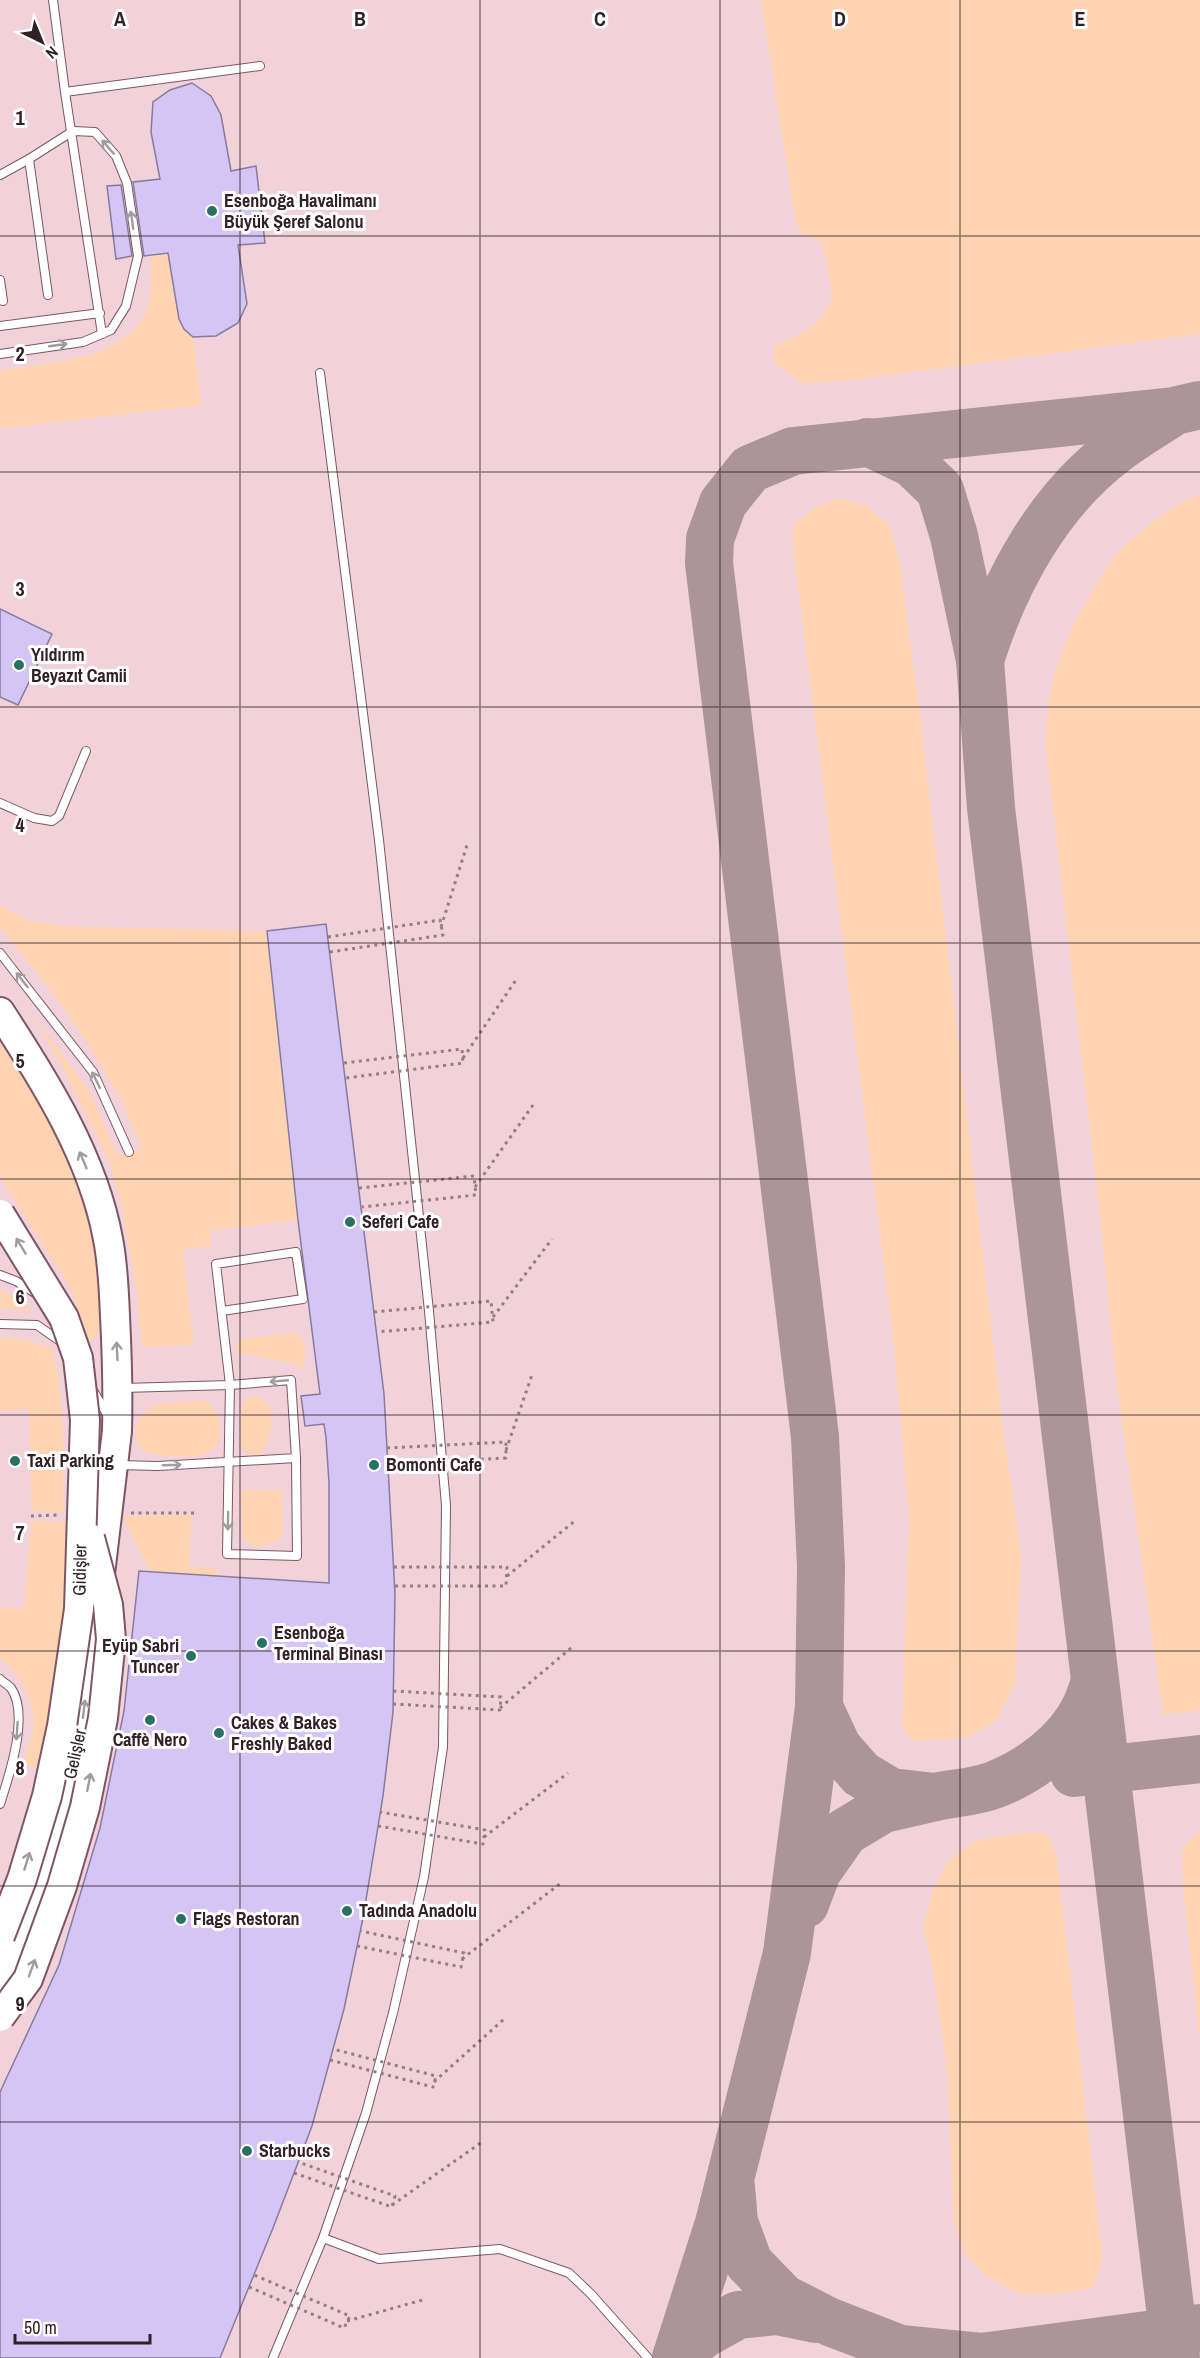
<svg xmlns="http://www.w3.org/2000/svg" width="1200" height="2358" viewBox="0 0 1200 2358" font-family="'Archivo Narrow',sans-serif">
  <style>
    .built { fill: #f2d2da }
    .green { fill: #fed3b1 }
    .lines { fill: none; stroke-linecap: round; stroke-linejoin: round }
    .taxiway { stroke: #ab949a; stroke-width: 48 }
    .building { fill: #d4c5f4; stroke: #867b9e; stroke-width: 1.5 }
    .lane-casing { stroke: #7d5662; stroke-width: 10 }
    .highway-casing { stroke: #7d5662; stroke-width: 32 }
    .path { stroke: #937d83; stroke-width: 3; stroke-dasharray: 3 4.5; stroke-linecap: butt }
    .lane { stroke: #fff; stroke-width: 8 }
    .highway { stroke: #fff; stroke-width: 28 }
    .highway-bridge-casing { stroke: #7d5662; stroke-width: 32; stroke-linecap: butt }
    .path-bridge { stroke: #937d83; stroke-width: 3; stroke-dasharray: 3 4.5; stroke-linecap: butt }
    .highway-bridge { stroke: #fff; stroke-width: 28 }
    .oneway { stroke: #a29b9d }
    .grid { fill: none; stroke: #312025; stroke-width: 1.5; stroke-opacity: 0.55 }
    .poi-dot { fill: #2b7064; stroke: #fff; stroke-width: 2 }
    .labels { text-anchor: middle; stroke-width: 6; stroke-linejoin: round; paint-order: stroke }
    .poi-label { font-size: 18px; font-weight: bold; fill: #312025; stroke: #fff; text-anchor: start }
    .street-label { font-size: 18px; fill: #312025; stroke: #fff }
    .grid-label { font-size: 20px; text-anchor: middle; font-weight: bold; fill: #312025; stroke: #fff; stroke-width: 6; stroke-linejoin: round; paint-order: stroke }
  </style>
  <rect width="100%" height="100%" fill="#fde2e9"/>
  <rect class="built" x="0" y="0" width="1200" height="2358"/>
  <g class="green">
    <path d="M761,0h439v334l-355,47 -44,2 -28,-21 1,-16c22,-10 53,-22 57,-49 2,-10 -7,-44 -10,-55l-20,-9 -6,-14z"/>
    <path d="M168,253c5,27 3,65 25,84l9,68 -202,24v-59c45,-6 125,-10 146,-59 7,-17 5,-39 5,-56z"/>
    <path d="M1200,494v1216l-37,5 -47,-336 -15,-154 -56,-485c2,-17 2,-35 6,-51 9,-43 32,-85 56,-122 16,-25 64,-63 93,-73z"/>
    <path d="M841,498l26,8 23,20 10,38 21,158 80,688 20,145 -6,128 -18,37 -30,18 -54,3 -11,-13 7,-208 -15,-174 -102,-807 3,-16 20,-16z"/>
    <path d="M0,905l31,16 32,5 204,5 31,289 -88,11 1,15 -28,4 11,95 -52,2 -5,-55 -16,-89 -12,-42 -49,-99 -35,-57 63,84 30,66 24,-6 -21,-50 -33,-55 -31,-46 -57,-70z"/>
    <path d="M0,1025l76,142 21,78 7,83 -16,15 -4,-20 -15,-38 -69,-107z"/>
    <path d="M0,1290l8,3 24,18 -32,-3z"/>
    <path d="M298,1332l8,16 -2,21 -17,-7 -49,-9 -3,-8 7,-6z"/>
    <path d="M0,1337l29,4 23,7c14,54 11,109 12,164l-33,-1 -2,-102 -29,2z"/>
    <path d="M250,1397c29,-2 25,42 10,57l-10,1 -9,-7c0,-16 -5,-40 9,-51z"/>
    <path d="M205,1400c17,14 16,24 13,45 -5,4 -10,9 -16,10 -11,3 -49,2 -59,-5 -15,-12 -5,-40 12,-45 16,-4 34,-3 50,-5z"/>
    <path d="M241,1490h41l1,45c-9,9 -17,10 -29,11l-11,-9z"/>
    <path d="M192,1515l-3,51 26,3 5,8 -70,-5 -28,-56z"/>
    <path d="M31,1521l41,1v48l-29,198 -20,-4c3,-12 8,-24 10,-36 4,-21 -15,-59 -33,-70v-51l24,2z"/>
    <path d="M1200,1830v213l-17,-157 -1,-38z"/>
    <path d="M1026,1832l22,2 9,23 46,403 -10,28 -38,6h-36l-33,-18 -22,-24 -10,-30 -7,-151 -15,-106 -9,-38 10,-39 16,-28 27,-20z"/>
  </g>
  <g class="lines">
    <g class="taxiway">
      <path d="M868,442l44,21 28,27 14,46 26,124 11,148 185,1550"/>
      <path d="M980,660c25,-79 68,-159 136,-210 17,-13 36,-24 54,-36"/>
      <path d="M1074,1773l126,-14"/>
      <path d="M935,1797c19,-4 41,-5 59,-12 36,-14 74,-42 91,-77 4,-8 7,-18 10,-26"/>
      <path d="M805,1904l12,-32 28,-40 38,-23 52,-12 -44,-5 -30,-18 -23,-26 -19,-41"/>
      <path d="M731,2187l3,35 15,41 34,35 47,24 70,27 81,8 -3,1"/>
      <path d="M981,2357l219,-29"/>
      <path d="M676,2358l43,-135 68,-270 32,-246 2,-141 -6,-129 -106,-874 1,-24 13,-36 27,-34 43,-18 381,-40 26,-6"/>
      <path d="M676,2358l26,-23 36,-20 39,-4 39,8"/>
    </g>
  </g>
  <g class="building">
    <path d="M192,83l19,13 10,19 10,56 25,-5 9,77 -27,2 9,59 -9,19 -22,13 -23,1 -9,-8 -5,-10 -11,-66 -24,3 -11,-74 27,-3 -9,-47 2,-30 17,-12z"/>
    <path d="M121,185l11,71 -16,3 -9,-73z"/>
    <path d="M0,609l52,25 -34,71 -18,-8z"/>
    <path d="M326,924l58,470 11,200 -2,118 -10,84 -20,122 -19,91 -32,117 -39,102 -53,130h-220v-266l59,-127 41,-137 24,-117 15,-140 190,12v-100l-3,-45 -2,-14 -19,2 -4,-30 19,-2 -22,-174 -31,-289z"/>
  </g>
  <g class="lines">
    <defs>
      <g id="lane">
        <path d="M53,0l12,92"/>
        <path d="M0,175l29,-16"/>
        <path d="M0,280l3,21"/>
        <path d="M0,326l100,-13"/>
        <path d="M102,334l-37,-242 195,-26"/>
        <path d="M0,354l83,-12 28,-12 15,-24 12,-50 -11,-73 -11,-27 -21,-24 -22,-1 -44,28 19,136"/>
        <path d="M320,373l59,467 50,471 17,194 -3,242 -19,130 -31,136 -27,100 -43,125"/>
        <path d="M0,803l34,15 18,3 7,-5 27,-65"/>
        <path d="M0,953l93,119 36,80"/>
        <path d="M0,1275l16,6 22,14"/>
        <path d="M222,1311l81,-12 -7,-47 -80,12 14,121 -3,169 70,2 -1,-98"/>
        <path d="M0,1324l37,1 27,19"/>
        <path d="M91,1387l17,29"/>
        <path d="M118,1465l40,1 138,-8 -5,-78 -61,5 -107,3"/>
        <path d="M0,1679c3,3 8,6 11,9 19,27 -2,88 -11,116"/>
        <path d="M273,2358l50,-120 56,21 121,-10 69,24 22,21 57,64"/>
      </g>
      <path id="highway" d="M0,1012c45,69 93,145 108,227 5,25 6,52 7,77 2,39 3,76 2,115l-37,311 -30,115 -50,128"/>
    </defs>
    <use href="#lane" class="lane-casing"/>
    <use href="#highway" class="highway-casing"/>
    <g class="path">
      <path d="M441,927l27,-85"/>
      <path d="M463,1058l53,-78"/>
      <path d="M475,1187l58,-82"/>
      <path d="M493,1317l59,-78"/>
      <path d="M506,1450l27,-78"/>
      <path d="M131,1513h67"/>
      <path d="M31,1516l28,-1"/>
      <path d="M507,1576l69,-56"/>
      <path d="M500,1708l71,-60"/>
      <path d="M484,1837l84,-64"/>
      <path d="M462,1959l99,-76"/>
      <path d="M434,2082l70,-63"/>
      <path d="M392,2205l90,-63"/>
      <path d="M347,2321l79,-22"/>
    </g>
    <use href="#lane" class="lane"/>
    <use href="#highway" class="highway"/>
    <defs>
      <g id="highway-bridge">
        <path d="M0,1214l64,104 14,40 7,62 -6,189 -17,117 -15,70 -25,83 -22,57"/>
        <path d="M0,2017l28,-38 34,-93 23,-79 18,-89 8,-79 -3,-34 -18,-67"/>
      </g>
    </defs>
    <use href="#highway-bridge" class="highway-bridge-casing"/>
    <g class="path-bridge">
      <path d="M328,937l112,-17 3,15 -113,17"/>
      <path d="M344,1063l118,-14 1,14 -117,15"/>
      <path d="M359,1188l115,-12 2,19 -114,12"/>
      <path d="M374,1312l117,-11 2,21 -116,10"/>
      <path d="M387,1448l119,-6v16l-118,6"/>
      <path d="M394,1567h113l-1,19h-112"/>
      <path d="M393,1704l107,6 1,-13 -108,-6"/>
      <path d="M378,1826l105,18 2,-14 -105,-18"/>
      <path d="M357,1946l104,21 3,-14 -103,-22"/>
      <path d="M330,2060l103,27 3,-11 -103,-27"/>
      <path d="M294,2173l98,34 3,-11 -97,-34"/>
      <path d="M249,2287l95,41 6,-12 -96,-41"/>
    </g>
    <use href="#highway-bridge" class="highway-bridge"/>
  </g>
  <defs><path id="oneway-shaft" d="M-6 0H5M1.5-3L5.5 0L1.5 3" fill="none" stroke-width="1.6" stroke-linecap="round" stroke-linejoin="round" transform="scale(1.5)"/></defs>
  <g class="oneway">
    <use href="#oneway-shaft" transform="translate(108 147) rotate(-131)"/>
    <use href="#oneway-shaft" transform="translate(132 220) rotate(-98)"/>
    <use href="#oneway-shaft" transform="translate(58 345) rotate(-8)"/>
    <use href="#oneway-shaft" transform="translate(22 980) rotate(-128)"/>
    <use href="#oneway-shaft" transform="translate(96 1080) rotate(-116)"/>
    <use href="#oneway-shaft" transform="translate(83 1160) rotate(-113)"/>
    <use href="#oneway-shaft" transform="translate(21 1246) rotate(-121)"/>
    <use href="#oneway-shaft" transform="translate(117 1351) rotate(-93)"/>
    <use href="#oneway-shaft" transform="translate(279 1381) rotate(175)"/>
    <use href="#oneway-shaft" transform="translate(172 1465) rotate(-2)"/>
    <use href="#oneway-shaft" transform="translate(228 1521) rotate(91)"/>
    <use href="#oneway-shaft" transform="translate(84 1709) rotate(-83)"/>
    <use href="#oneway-shaft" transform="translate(17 1731) rotate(94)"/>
    <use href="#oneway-shaft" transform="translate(89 1782) rotate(-79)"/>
    <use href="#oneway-shaft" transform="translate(27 1861) rotate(-73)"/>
    <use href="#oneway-shaft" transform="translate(32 1968) rotate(-70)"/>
  </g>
  <path class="grid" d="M240,0v2358M480,0v2358M720,0v2358M960,0v2358M0,236h1200M0,472h1200M0,707h1200M0,943h1200M0,1179h1200M0,1415h1200M0,1651h1200M0,1886h1200M0,2122h1200"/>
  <g class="poi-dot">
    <circle cx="212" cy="211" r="6"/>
    <circle cx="19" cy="665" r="6"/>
    <circle cx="350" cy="1222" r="6"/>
    <circle cx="15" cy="1461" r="6"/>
    <circle cx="374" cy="1465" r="6"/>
    <circle cx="262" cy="1643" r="6"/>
    <circle cx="191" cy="1656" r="6"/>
    <circle cx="150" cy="1720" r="6"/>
    <circle cx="219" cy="1733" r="6"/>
    <circle cx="347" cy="1911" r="6"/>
    <circle cx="181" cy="1919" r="6"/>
    <circle cx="247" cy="2151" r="6"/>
  </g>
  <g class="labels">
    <g class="poi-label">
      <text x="224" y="207">Esenboğa Havalimanı<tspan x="224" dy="21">Büyük Şeref Salonu</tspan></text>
      <text x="31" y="661">Yıldırım<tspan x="31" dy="21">Beyazıt Camii</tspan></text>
      <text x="362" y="1228">Seferi Cafe</text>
      <text x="27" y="1467">Taxi Parking</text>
      <text x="386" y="1471">Bomonti Cafe</text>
      <text x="274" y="1639">Esenboğa<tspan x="274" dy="21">Terminal Binası</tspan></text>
      <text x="179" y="1652" text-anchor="end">Eyüp Sabri<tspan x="179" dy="21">Tuncer</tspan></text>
      <text x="231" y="1729">Cakes &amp; Bakes<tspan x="231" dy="21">Freshly Baked</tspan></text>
      <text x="150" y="1746" text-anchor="middle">Caffè Nero</text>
      <text x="359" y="1917">Tadında Anadolu</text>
      <text x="193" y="1925">Flags Restoran</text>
      <text x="259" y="2157">Starbucks</text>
    </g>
    <g class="street-label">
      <text transform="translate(80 1570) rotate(-89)" y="6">Gidişler</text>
      <text transform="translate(75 1754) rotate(-78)" y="6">Gelişler</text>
    </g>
  </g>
  <g class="grid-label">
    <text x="120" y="26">A</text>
    <text x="360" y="26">B</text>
    <text x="600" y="26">C</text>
    <text x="840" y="26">D</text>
    <text x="1080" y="26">E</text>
    <text x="20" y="125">1</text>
    <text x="20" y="361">2</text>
    <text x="20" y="596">3</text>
    <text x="20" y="832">4</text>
    <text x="20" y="1068">5</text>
    <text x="20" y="1304">6</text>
    <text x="20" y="1540">7</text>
    <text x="20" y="1775">8</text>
    <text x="20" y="2011">9</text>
  </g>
  <g transform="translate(42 42) rotate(137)" stroke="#ffffff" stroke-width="4.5" paint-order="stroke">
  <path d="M0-4.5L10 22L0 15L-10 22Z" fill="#312025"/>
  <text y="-9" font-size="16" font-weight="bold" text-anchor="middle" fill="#312025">N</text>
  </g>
  <path d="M15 2334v9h135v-9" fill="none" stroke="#312025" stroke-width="3"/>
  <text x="24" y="2334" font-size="18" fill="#312025" stroke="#ffffff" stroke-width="4.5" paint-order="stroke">50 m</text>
</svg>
